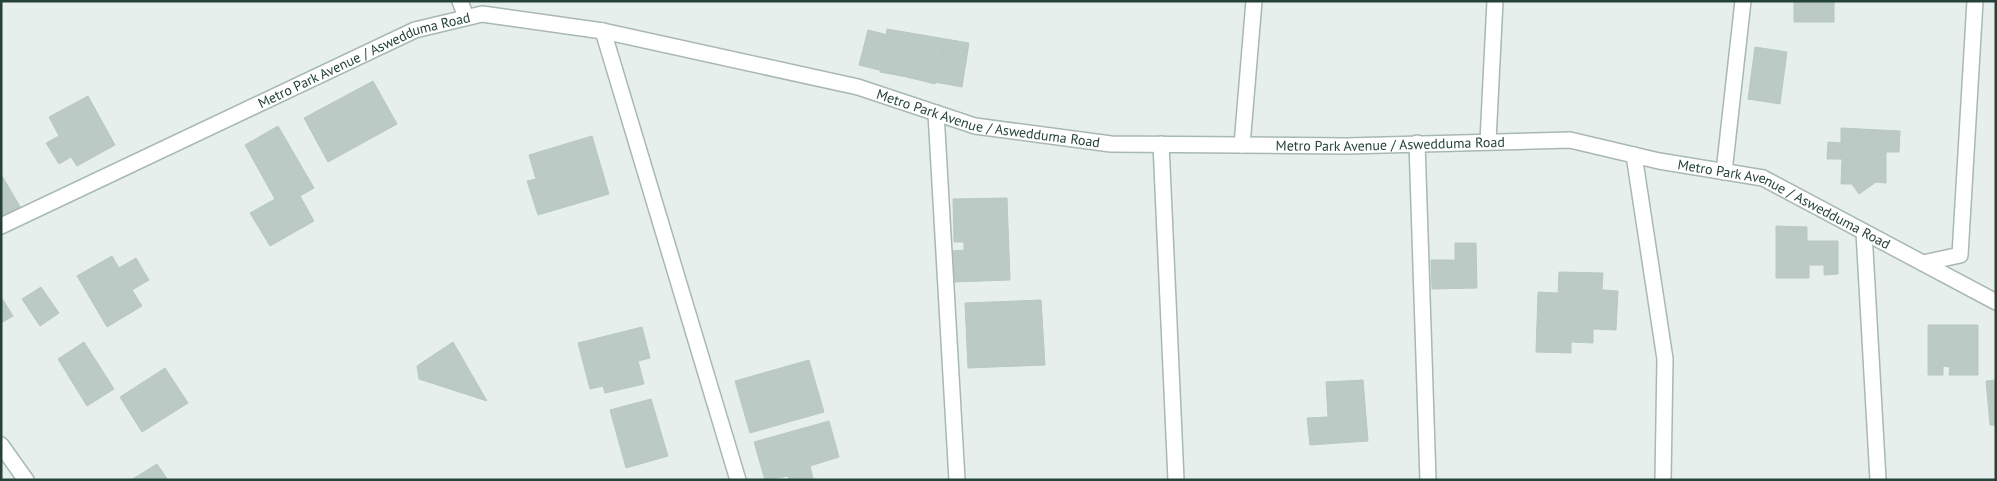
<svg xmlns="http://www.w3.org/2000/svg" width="1997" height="481" viewBox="0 0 1997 481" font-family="'PT Sans',sans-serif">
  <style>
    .building { fill: #bbcac4; stroke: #b8c9c2 }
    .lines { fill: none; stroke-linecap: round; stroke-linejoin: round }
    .street-casing { stroke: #a8b8b2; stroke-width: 18 }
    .secondary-casing { stroke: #a4bbb3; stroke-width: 18 }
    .street { stroke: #fff; stroke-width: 15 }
    .secondary { stroke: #fff; stroke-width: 15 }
    .labels { text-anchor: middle; stroke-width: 4; stroke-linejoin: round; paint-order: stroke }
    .street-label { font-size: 14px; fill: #24423a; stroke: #f7fbf9 }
  </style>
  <rect width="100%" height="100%" fill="#e6efeb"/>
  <g class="building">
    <rect x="1794" y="1" width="40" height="21"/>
    <path d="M887,29l82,14 -7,44 -82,-15z"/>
    <path d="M868,30l76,19 -9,35 -76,-19z"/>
    <path d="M1755,47l32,5 -7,52 -32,-5z"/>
    <path d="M373,81l24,43 -69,38 -24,-44z"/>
    <path d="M88,96l27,49 -38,21 -6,-9 -12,7 -13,-21 13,-7 -10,-19z"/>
    <path d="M278,126l36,62 -14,8 14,25 -44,25 -20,-33 25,-14 -30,-54z"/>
    <path d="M1841,128l59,3 -1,21h-13v31l-10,-1 -17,12 -7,-10h-11l1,-25h-15l1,-17 13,1z"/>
    <path d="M592,136l17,58 -71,21 -11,-34 9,-2 -7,-24z"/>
    <path d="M1,174l21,36 -21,11z"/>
    <path d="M1007,198l3,82 -57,2 -1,-31 12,-1v-8h-10l-1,-43z"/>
    <path d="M1776,226l31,1v14h31v33l-14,1v-10h-15v13h-33z"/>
    <path d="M1455,243h21l1,45 -45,1 -1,-29h24z"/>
    <path d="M112,256l7,12 17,-10 13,22 -17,10 10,16 -35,21 -30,-51z"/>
    <path d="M1559,272l44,1 -1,17 16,1 -2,39 -23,-1v14l-22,-1v11l-35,-1 2,-60 20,1z"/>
    <path d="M41,287l18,26 -19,13 -18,-27z"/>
    <path d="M1,297l12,19 -12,7z"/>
    <path d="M1041,300l4,65 -77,3 -3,-65z"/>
    <path d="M1928,325h50v50h-29l1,-8 -7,-1v9h-15z"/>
    <path d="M642,327l8,31 -12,3 6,23 -39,9 -2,-7 -13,3 -12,-46z"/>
    <path d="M84,342l30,47 -27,17 -29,-47z"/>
    <path d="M453,342l34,59 -68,-22 -2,-13z"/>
    <path d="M809,360l15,52 -74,21 -15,-52z"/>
    <path d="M165,368l23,35 -46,29 -22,-35z"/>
    <path d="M1363,380l5,61 -58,4 -3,-27 21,-1 -2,-35z"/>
    <path d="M1996,380v45h-6l-4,-44z"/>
    <path d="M651,399l17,57 -42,12 -16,-58z"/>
    <path d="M829,421l10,36 -29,9 3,12 -24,2 -1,-4 -23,4 -11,-38z"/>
    <path d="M157,464l11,16h-37z"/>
  </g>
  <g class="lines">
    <defs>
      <g id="street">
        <path d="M460,1l6,16"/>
        <path d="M603,31l135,449"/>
        <path d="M936,113l21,367"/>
        <path d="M1488,141l7,-140"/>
        <path d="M1417,143l11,337"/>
        <path d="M1161,144l15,336"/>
        <path d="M1242,145l12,-144"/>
        <path d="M1634,155l31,204 -2,121"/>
        <path d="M1724,172l19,-171"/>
        <path id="s1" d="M1,226l414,-196 67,-16 121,17 255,56 117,39 136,18 236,2 223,-6 89,21 104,17 233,124"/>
        <path d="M1864,232l14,248"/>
        <path d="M1923,263l37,-8 15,-254"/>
      </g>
      <path id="secondary" d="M1,445l25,35"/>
    </defs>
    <use href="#street" class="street-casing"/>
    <use href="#secondary" class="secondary-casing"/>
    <use href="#street" class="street"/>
    <use href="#secondary" class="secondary"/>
  </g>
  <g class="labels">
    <g class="street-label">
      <text dy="5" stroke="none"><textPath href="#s1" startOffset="400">Metro Park Avenue / Aswedduma Road</textPath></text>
      <text dy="5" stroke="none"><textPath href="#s1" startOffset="1045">Metro Park Avenue / Aswedduma Road</textPath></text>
      <text dy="5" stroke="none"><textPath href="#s1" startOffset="1450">Metro Park Avenue / Aswedduma Road</textPath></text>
      <text dy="5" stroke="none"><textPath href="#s1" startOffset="1855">Metro Park Avenue / Aswedduma Road</textPath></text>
    </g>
  </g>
  <rect width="1997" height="481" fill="none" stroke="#24423a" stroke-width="5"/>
</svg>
